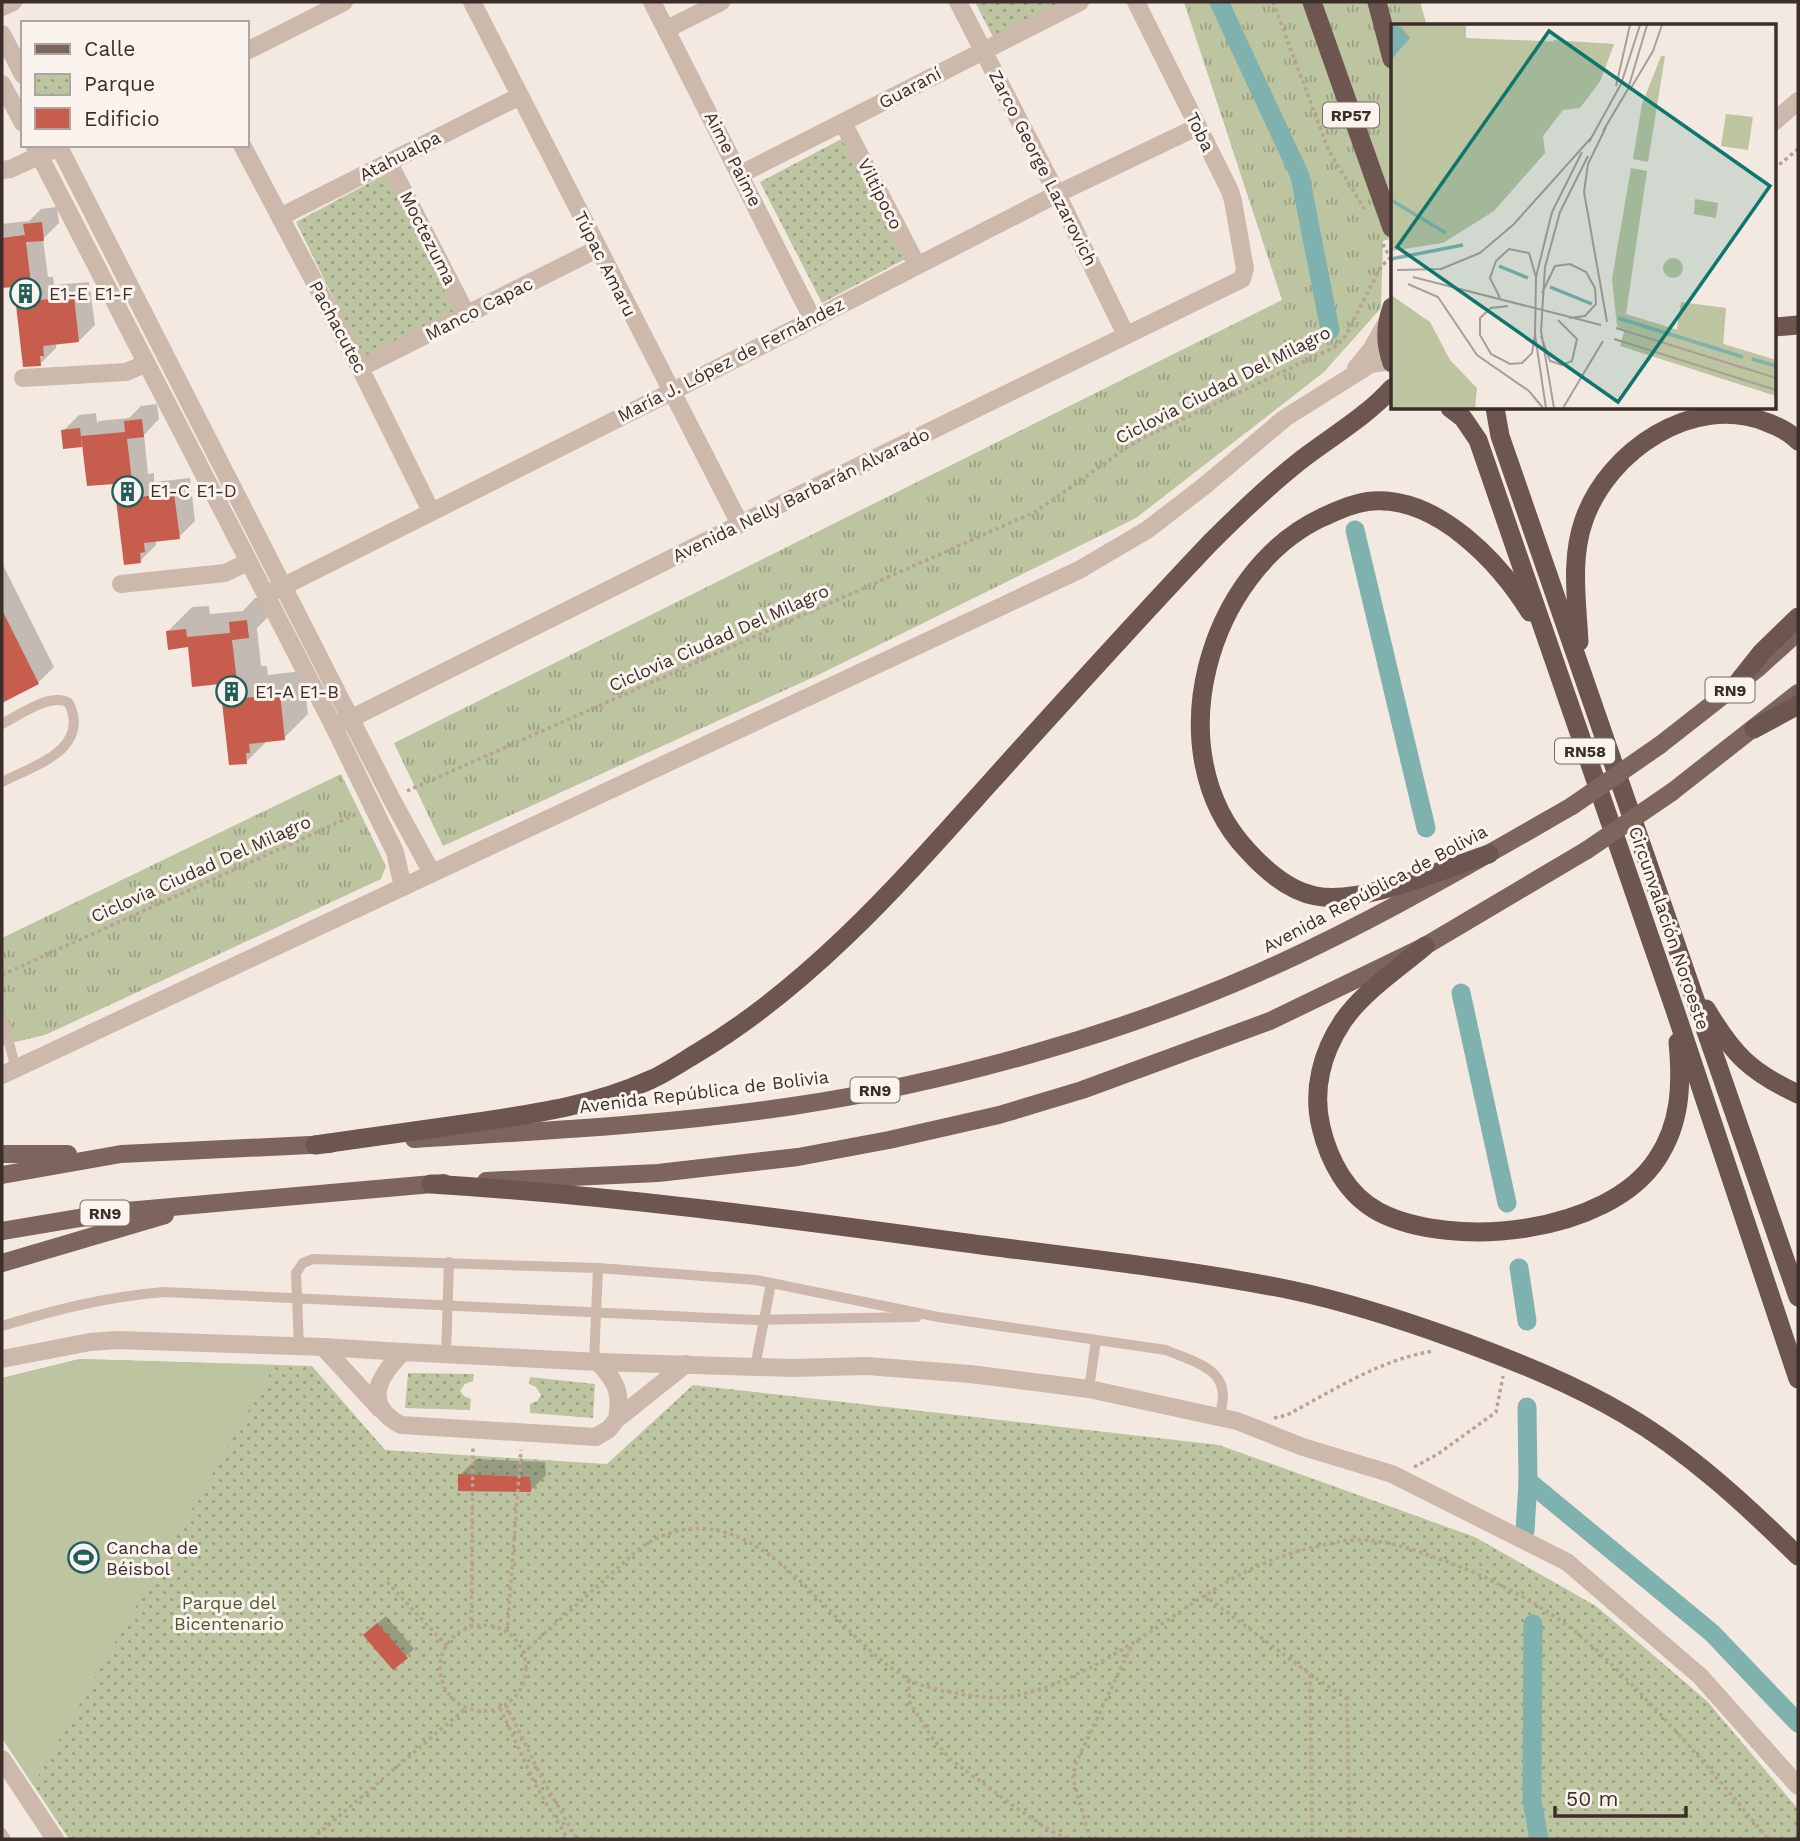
<svg xmlns="http://www.w3.org/2000/svg" width="1800" height="1841" viewBox="0 0 1800 1841" font-family="'Work Sans',sans-serif">
  <style>
    .grass { fill: url(#grass-tufts) }
    .park { fill: url(#park-dots) }
    .pitch { fill: #bcc4a0 }
    .shadow { fill: #0003 }
    .lines { fill: none; stroke-linecap: round; stroke-linejoin: round }
    .canal { stroke: #7fb1ae; stroke-width: 19 }
    .building { fill: #c75d4c }
    .path { stroke: #b9a196; stroke-width: 3.5; stroke-dasharray: 3.5 3.5; stroke-linecap: butt }
    .service { stroke: #cdb8ac; stroke-width: 10 }
    .minor { stroke: #cdb8ac; stroke-width: 18 }
    .tertiary { stroke: #cdb8ac; stroke-width: 18 }
    .primary { stroke: #7d645c; stroke-width: 18 }
    .trunk { stroke: #6c564f; stroke-width: 19 }
    .primary-bridge { stroke: #7d645c; stroke-width: 18 }
    .labels { text-anchor: middle; stroke-width: 6; stroke-linejoin: round; paint-order: stroke }
    .shield { fill: #fbf4ee; stroke: #756966; stroke-width: 2 }
    .shield-label { font-size: 16px; font-weight: bold; fill: #3b2e2b }
    .street-label { font-size: 18px; fill: #3b2e2b; stroke: #fbf4ee }
    .poi-label { font-size: 18px; fill: #3b2e2b; stroke: #fbf4ee; text-anchor: start }
    .park-label { font-size: 18px; fill: #4e592e; stroke: #fbf4ee }
    .inset-river { fill: none; stroke: #7fb1ae; stroke-width: 3.5 }
    .inset-road { fill: none; stroke: #aa9e98; stroke-width: 2 }
    .view { fill: #0f766e; fill-opacity: 0.15; stroke: #0f766e; stroke-width: 3.5 }
    .inset-edge { fill: none; stroke: #3b2e2b; stroke-width: 3.5 }
  </style>
  <defs>
    <pattern id="grass-tufts" width="24" height="20" patternUnits="userSpaceOnUse" patternTransform="scale(1.75)"><rect width="24" height="20" fill="#bcc4a0"/><path d="M3 7l-1-3M5 7V3M7 7l1-3M15 17l-1-3M17 17v-4M19 17l1-3" fill="none" stroke="#9aa083"/></pattern>
    <pattern id="park-dots" width="8" height="8" patternUnits="userSpaceOnUse" patternTransform="scale(1.75)"><rect width="8" height="8" fill="#bcc4a0"/><path d="M2 2h.1M6 6h.1" fill="none" stroke="#9aa083" stroke-width="1.8" stroke-linecap="round"/></pattern>
  </defs>
  <rect width="100%" height="100%" fill="#f4e9e1"/>
  <g class="grass">
    <path d="M1184,2h236l7,24h-35v212l-9,3 -2,67 -57,64 -188,146 -320,158 -373,170 -49,-103 888,-443z"/>
    <path d="M341,774l45,92 -5,13 -336,156 -43,10v-107z"/>
  </g>
  <g class="park">
    <path d="M975,2h86l-67,37z"/>
    <path d="M847,136l62,121 -87,46 -62,-121z"/>
    <path d="M386,174l71,140 -91,50 -70,-142z"/>
    <path d="M80,1359l232,7 73,84 222,14 86,-79 526,60 256,92 121,69 112,96 90,107v30h-1729l-67,-101v-360z"/>
    <path d="M408,1373l66,1 -1,7 -8,3 -5,7 4,5 7,3 -1,11 -65,-2z"/>
    <path d="M530,1377l65,7 -2,34 -63,-5v-9l7,-3 4,-6 -5,-8 -7,-3z"/>
  </g>
  <path class="pitch" d="M80,1359l195,6 -242,420 -31,-47v-360z"/>
  <g class="shadow">
    <path d="M57,207l2,16 -16,16 5,38h5l1,8 35,-3 6,43 -16,16 -23,2v5l-16,16 -24,-79 -14,2v-63l27,-3 12,-12z"/>
    <path d="M157,404l2,15 -15,16 4,39 6,-1v9l36,-4 5,43 -16,16 -23,3v5l-16,16 -24,-79 -32,-39 -2,2 -19,-14 16,-16 17,-2 1,10 2,-2 30,-3 12,-12z"/>
    <path d="M2,563l52,104 -16,16 -36,18z"/>
    <path d="M271,597l2,15 -16,16 4,38h6l1,9 35,-4 5,43 -24,24 -16,2 -22,22 -25,-79 -32,-38 -21,-14 24,-24 17,-1 1,8 33,-3 12,-13z"/>
    <path d="M476,1459l69,3 1,13 -16,16 -70,-16z"/>
    <path d="M386,1616l28,33 -8,7 -34,-28z"/>
  </g>
  <g class="lines">
    <g class="canal">
      <path d="M1219,2l81,174 30,154"/>
      <path d="M1355,530l71,298"/>
      <path d="M1461,993l46,210"/>
      <path d="M1519,1268l8,53"/>
      <path d="M1528,1481l184,152 86,90"/>
      <path d="M1525,1531l3,-50 -1,-74"/>
      <path d="M1533,1624l-1,177 7,38"/>
    </g>
  </g>
  <g class="building">
    <path d="M42,222l2,19 -18,1 6,50h6l1,8 35,-3 5,45 -36,4 1,10h-4l1,10 -18,1 -9,-80 -12,1v-50l23,-3 -2,-11z"/>
    <path d="M142,419l2,18 -17,2 6,50 5,-1 1,9 35,-4 6,46 -36,4 1,9 -5,1 1,10 -17,2 -10,-81 -27,2 -6,-50 44,-4 -1,-11z"/>
    <path d="M80,428l2,19 -19,2 -2,-19z"/>
    <path d="M2,610l37,74 -37,19z"/>
    <path d="M247,620l2,18 -17,2 6,50 5,-1 1,9 36,-4 5,46 -36,4 1,9h-4l1,11 -18,1 -9,-81 -28,3 -4,-40 -20,3 -2,-19 20,-2 1,8 43,-4 -1,-11z"/>
    <path d="M458,1474l72,3 1,15 -73,-1z"/>
    <path d="M377,1623l31,35 -15,12 -30,-35z"/>
  </g>
  <g class="lines">
    <g class="path">
      <path d="M1273,2l56,149 36,59"/>
      <path d="M1774,169l24,-20"/>
      <path d="M1383,244l7,14"/>
      <path d="M407,791l630,-280 92,-65 18,-10 188,-89 10,-10 36,-71 11,-9"/>
      <path d="M2,975l357,-162"/>
      <path d="M1274,1418l13,-3c47,-25 94,-56 147,-64"/>
      <path d="M1414,1467l24,-13 58,-42 7,-36"/>
      <path d="M387,1582l60,64"/>
      <path d="M1204,1595l106,79 2,165"/>
      <circle cx="483" cy="1668" r="43"/>
      <path d="M471,1627l2,-180"/>
      <path d="M507,1632l14,-182"/>
      <path d="M523,1653l118,-106c113,-71 183,82 265,131 18,11 57,17 78,19 60,7 146,-51 194,-84 46,-31 78,-51 132,-65 17,-4 35,-9 53,-8 27,1 52,10 77,19 44,16 88,38 125,65 27,20 52,45 75,69 45,46 87,96 128,146"/>
      <path d="M1310,1674l37,25 3,140"/>
      <path d="M908,1680l2,23 21,33 19,23 65,48 36,24 17,8"/>
      <path d="M506,1705l39,79 32,55"/>
      <path d="M500,1708l37,80 31,51"/>
      <path d="M312,1839l154,-131"/>
      <path d="M1090,1839l-17,-61 2,-13 56,-118"/>
    </g>
    <g class="service">
      <path d="M2,724c18,-9 48,-32 67,-21 22,47 -36,63 -67,79"/>
      <path d="M2,1016l14,53"/>
      <path d="M2,1326c56,-17 103,-29 162,-34l591,28 162,-3"/>
      <path d="M299,1346l-3,-73 7,-10 10,-4 285,9 158,12 182,37 228,33c34,14 69,21 53,66"/>
      <path d="M446,1355l3,-93"/>
      <path d="M594,1362l4,-94"/>
      <path d="M755,1367l16,-84"/>
      <path d="M1089,1389l7,-49"/>
      <path d="M2,1833l4,6"/>
    </g>
    <g class="minor">
      <path d="M472,2l268,522"/>
      <path d="M652,2l160,316"/>
      <path d="M958,2l99,192 69,141"/>
      <path d="M667,29l54,-27"/>
      <path d="M2,34l21,41"/>
      <path d="M247,51l97,-49"/>
      <path d="M2,84l21,39"/>
      <path d="M843,123l74,142"/>
      <path d="M34,145l300,582 61,125 8,35"/>
      <path d="M58,145l333,653 41,75"/>
      <path d="M242,145l118,223 71,143"/>
      <path d="M388,161l79,154"/>
      <path d="M2,170l8,-1 40,-18"/>
      <path d="M741,174l339,-172"/>
      <path d="M280,217l240,-121"/>
      <path d="M360,368l237,-119"/>
      <path d="M23,378l103,-6 19,-8"/>
      <path d="M121,584l104,-11 23,-11"/>
      <path d="M266,595l405,-203 386,-198 140,-67"/>
      <path d="M334,727l406,-203 502,-245 3,-10 -12,-68 -3,-10 -94,-189"/>
      <path d="M323,1347l57,62"/>
      <path d="M2,1359l88,-17 27,-2 206,7 80,5"/>
      <path d="M598,1362l194,6 75,-2 103,8 119,15 148,32 66,26 89,27 175,88 133,114 98,110"/>
      <path d="M617,1419c5,-26 -1,-38 -19,-57l-195,-10c-25,25 -41,52 -2,73l195,12 13,-8 8,-10 69,-55"/>
      <path d="M2,1759l53,80"/>
    </g>
    <g class="tertiary">
      <path d="M2,7l11,-5"/>
      <path d="M1774,122l24,-21"/>
      <path d="M1356,368l15,-18 16,-28"/>
      <path d="M2,1075l1077,-505 68,-40 56,-43 82,-69 86,-54 20,-3"/>
    </g>
    <g class="primary">
      <path d="M1660,745l97,-76 41,-37"/>
      <path d="M1672,792l126,-99"/>
      <path d="M414,1139c126,-8 253,-14 379,-33 154,-23 322,-70 465,-133 109,-48 211,-108 314,-167"/>
      <path d="M2,1154h66"/>
      <path d="M2,1175l119,-21 209,-10"/>
      <path d="M486,1181l172,-8 140,-16 91,-17 110,-25 83,-25 188,-69 155,-75 162,-96"/>
      <path d="M2,1231l113,-19 329,-29"/>
      <path d="M2,1263l163,-48"/>
    </g>
    <g class="trunk">
      <path d="M1312,2l80,226"/>
      <path d="M1377,2l15,57"/>
      <path d="M1392,307c-7,20 -7,36 0,56"/>
      <path d="M1774,327l24,-2"/>
      <path d="M1450,408l13,10 15,22 197,570 123,369"/>
      <path d="M1495,408l5,28 298,861"/>
      <path d="M1579,642c-2,-40 -9,-83 5,-122 24,-69 109,-127 182,-98 11,4 24,10 32,19"/>
      <path d="M1735,686l27,-34 36,-35"/>
      <path d="M1754,729l44,-24"/>
      <path d="M1489,854c-46,15 -126,51 -173,42 -28,-5 -51,-26 -69,-46 -91,-97 -40,-279 76,-333 16,-7 33,-15 50,-16 65,-4 126,61 157,111"/>
      <path d="M1425,946c-27,23 -62,46 -82,75 -21,31 -31,69 -22,106 8,34 26,68 58,85 74,38 229,22 278,-53 24,-36 25,-75 21,-117"/>
      <path d="M1706,1009c27,45 44,63 92,85"/>
      <path d="M315,1145c52,-7 104,-15 156,-22 61,-9 122,-17 179,-43 16,-7 32,-18 47,-27 114,-68 203,-170 291,-268 73,-81 147,-163 222,-242 29,-29 59,-58 91,-83 30,-23 66,-44 91,-72"/>
      <path d="M431,1184c177,11 353,34 528,58 111,15 223,26 332,48 57,12 112,30 167,50 57,21 113,43 166,74 65,38 121,90 174,142"/>
    </g>
    <g class="primary-bridge">
      <path d="M1572,806l88,-61"/>
      <path d="M1587,850l85,-58"/>
    </g>
  </g>
  <defs>
    <symbol id="building-ring" viewBox="-11 -11 22 22"><circle r="9.5" fill="#fbf4ee" stroke="#205d5b" stroke-width="1.5"/><path d="M-4-6H4V6H1V3H-1V6H-4ZM-2.5-4.3h1.7v1.8h-1.7ZM.8-4.3h1.7v1.8H.8ZM-2.5-1h1.7V.8h-1.7ZM.8-1h1.7V.8H.8Z" fill="#205d5b"/></symbol>
    <symbol id="stadium-ring" viewBox="-11 -11 22 22"><circle r="9.5" fill="#fbf4ee" stroke="#205d5b" stroke-width="1.5"/><path d="M0-5a6.5 5 0 1 0 0 10a6.5 5 0 1 0 0-10ZM-3.5-1.8h7v3.6h-7Z" fill="#205d5b"/></symbol>
  </defs>
  <g fill-rule="evenodd">
    <use href="#building-ring" x="8" y="276" width="35" height="35"/>
    <use href="#building-ring" x="110" y="474" width="35" height="35"/>
    <use href="#building-ring" x="214" y="674" width="35" height="35"/>
    <use href="#stadium-ring" x="66" y="1540" width="35" height="35"/>
  </g>
  <g class="labels">
    <g class="shield">
      <rect x="1323" y="102.5" width="56" height="25" rx="5"/>
      <rect x="1705.5" y="677.5" width="49" height="25" rx="5"/>
      <rect x="1555" y="738.5" width="60" height="25" rx="5"/>
      <rect x="850.5" y="1077.5" width="49" height="25" rx="5"/>
      <rect x="80.5" y="1200.5" width="49" height="25" rx="5"/>
    </g>
    <g class="shield-label">
      <text x="1351" y="121">RP57</text>
      <text x="1730" y="696">RN9</text>
      <text x="1585" y="757">RN58</text>
      <text x="875" y="1096">RN9</text>
      <text x="105" y="1219">RN9</text>
    </g>
    <g class="street-label">
      <text transform="translate(910 88) rotate(-28)" y="6">Guaraní</text>
      <text transform="translate(1200 132) rotate(64)" y="6">Toba</text>
      <text transform="translate(400 156) rotate(-27)" y="6">Atahualpa</text>
      <text transform="translate(733 159) rotate(63)" y="6">Aime Paime</text>
      <text transform="translate(1043 168) rotate(63)" y="6">Zarco George Lazarovich</text>
      <text transform="translate(880 194) rotate(63)" y="6">Viltipoco</text>
      <text transform="translate(428 238) rotate(63)" y="6">Moctezuma</text>
      <text transform="translate(605 264) rotate(63)" y="6">Túpac Amaru</text>
      <text transform="translate(479 309) rotate(-27)" y="6">Manco Capac</text>
      <text transform="translate(338 327) rotate(62)" y="6">Pachacutec</text>
      <text transform="translate(731 360) rotate(-27)" y="6">María J. López de Fernández</text>
      <text transform="translate(1223 385) rotate(-27)" y="6">Ciclovia Ciudad Del Milagro</text>
      <text transform="translate(801 495) rotate(-26)" y="6">Avenida Nelly Barbarán Alvarado</text>
      <text transform="translate(719 638) rotate(-24)" y="6">Ciclovia Ciudad Del Milagro</text>
      <text transform="translate(201 869) rotate(-24)" y="6">Ciclovia Ciudad Del Milagro</text>
      <text transform="translate(1375 889) rotate(-28)" y="6">Avenida República de Bolivia</text>
      <text transform="translate(1669 928) rotate(71)" y="6">Circunvalación Noroeste</text>
      <text transform="translate(704 1092) rotate(-7)" y="6">Avenida República de Bolivia</text>
    </g>
    <g class="poi-label">
      <text x="49" y="300">E1-E E1-F</text>
      <text x="150" y="497">E1-C E1-D</text>
      <text x="255" y="698">E1-A E1-B</text>
      <text x="106" y="1554">Cancha de<tspan x="106" dy="21">Béisbol</tspan></text>
    </g>
    <g class="park-label">
      <text x="229" y="1609">Parque del<tspan x="229" dy="21">Bicentenario</tspan></text>
    </g>
  </g>
  <g transform="translate(1391 24)">
    <rect width="385" height="385" fill="#f4e9e1"/>
    <path d="M270,32h4l-17,106 -15,-3 9,-55zM240,144l16,3 -21,143 150,46v36l-156,-50 4,-14 -7,-6 -5,-47z" fill="#bcc4a0"/>
    <path d="M0,1h75v13l148,6 -14,37 -20,27 -17,2 -20,26 2,17 -51,58 -51,32 -52,8zM304,175l23,4 -2,15 -22,-4zM272 244a10 10 0 1 1 20 0a10 10 0 1 1-20 0ZM290,278l45,6 -3,40 -47,-14z" fill="#bcc4a0"/>
    <path d="M162,16l61,4 -14,37 -17,23zM335,90l27,3 -5,33 -27,-4zM0,271l39,27 20,38 27,28 -2,20h-84z" fill="#bcc4a0"/>
    <path d="M0,1l10,2 9,11 -19,22z" fill="#7fb1ae"/>
    <path class="inset-river" d="M0,176l55,33M0,235l72,-14M108,242l29,12M159,263l42,17M227,294l125,39M361,335l24,7"/>
    <path class="inset-road" d="M225,62l14,-61M240,64l22,-37 9,-26M215,103l-18,37 -4,28 23,130M212,107l25,-42 19,-64M198,118l32,-58 19,-59M6,246l44,-1 39,-16 34,-29 77,-86M22,253l188,48M17,260l30,13 39,58 52,36 14,17M151,269l13,-27 15,-2 16,8 9,16 1,16 -11,12 -16,2M109,274l-10,-20 6,-17 13,-12 20,4 7,24M117,282l-17,2 -11,10v17l11,19 19,10 12,-1 10,-10 3,-18M225,304l160,50M150,312l9,25 12,4 10,-4 5,-22 -19,-19M223,315l162,51M155,384l-11,-73 1,-58 16,-65 30,-60M163,384l-13,-77 4,-64 15,-55 28,-56M172,384l40,-67"/>
    <path class="view" d="M158,7l221,155 -152,216 -221,-155z"/>
    <rect width="385" height="385" class="inset-edge"/>
  </g>
  <rect width="1800" height="1841" fill="none" stroke="#3b2e2b" stroke-width="7"/>
  <rect x="21" y="21" width="228" height="126" fill="#fbf4ee" stroke="#aea5a0" stroke-width="2"/>
  <rect x="35" y="44" width="35" height="10" fill="#7d645c" stroke="#aea5a0" stroke-width="2"/>
  <text x="84" y="56" font-size="21" fill="#3b2e2b">Calle</text>
  <rect x="35" y="74" width="35" height="21" fill="url(#park-dots)" stroke="#aea5a0" stroke-width="2"/>
  <text x="84" y="91" font-size="21" fill="#3b2e2b">Parque</text>
  <rect x="35" y="108" width="35" height="21" fill="#c75d4c" stroke="#aea5a0" stroke-width="2"/>
  <text x="84" y="126" font-size="21" fill="#3b2e2b">Edificio</text>
  <path d="M1555 1806v10h131v-10" fill="none" stroke="#3b2e2b" stroke-width="3.5"/>
  <text x="1566" y="1806" font-size="21" fill="#3b2e2b" stroke="#fbf4ee" stroke-width="5" paint-order="stroke">50 m</text>
</svg>
